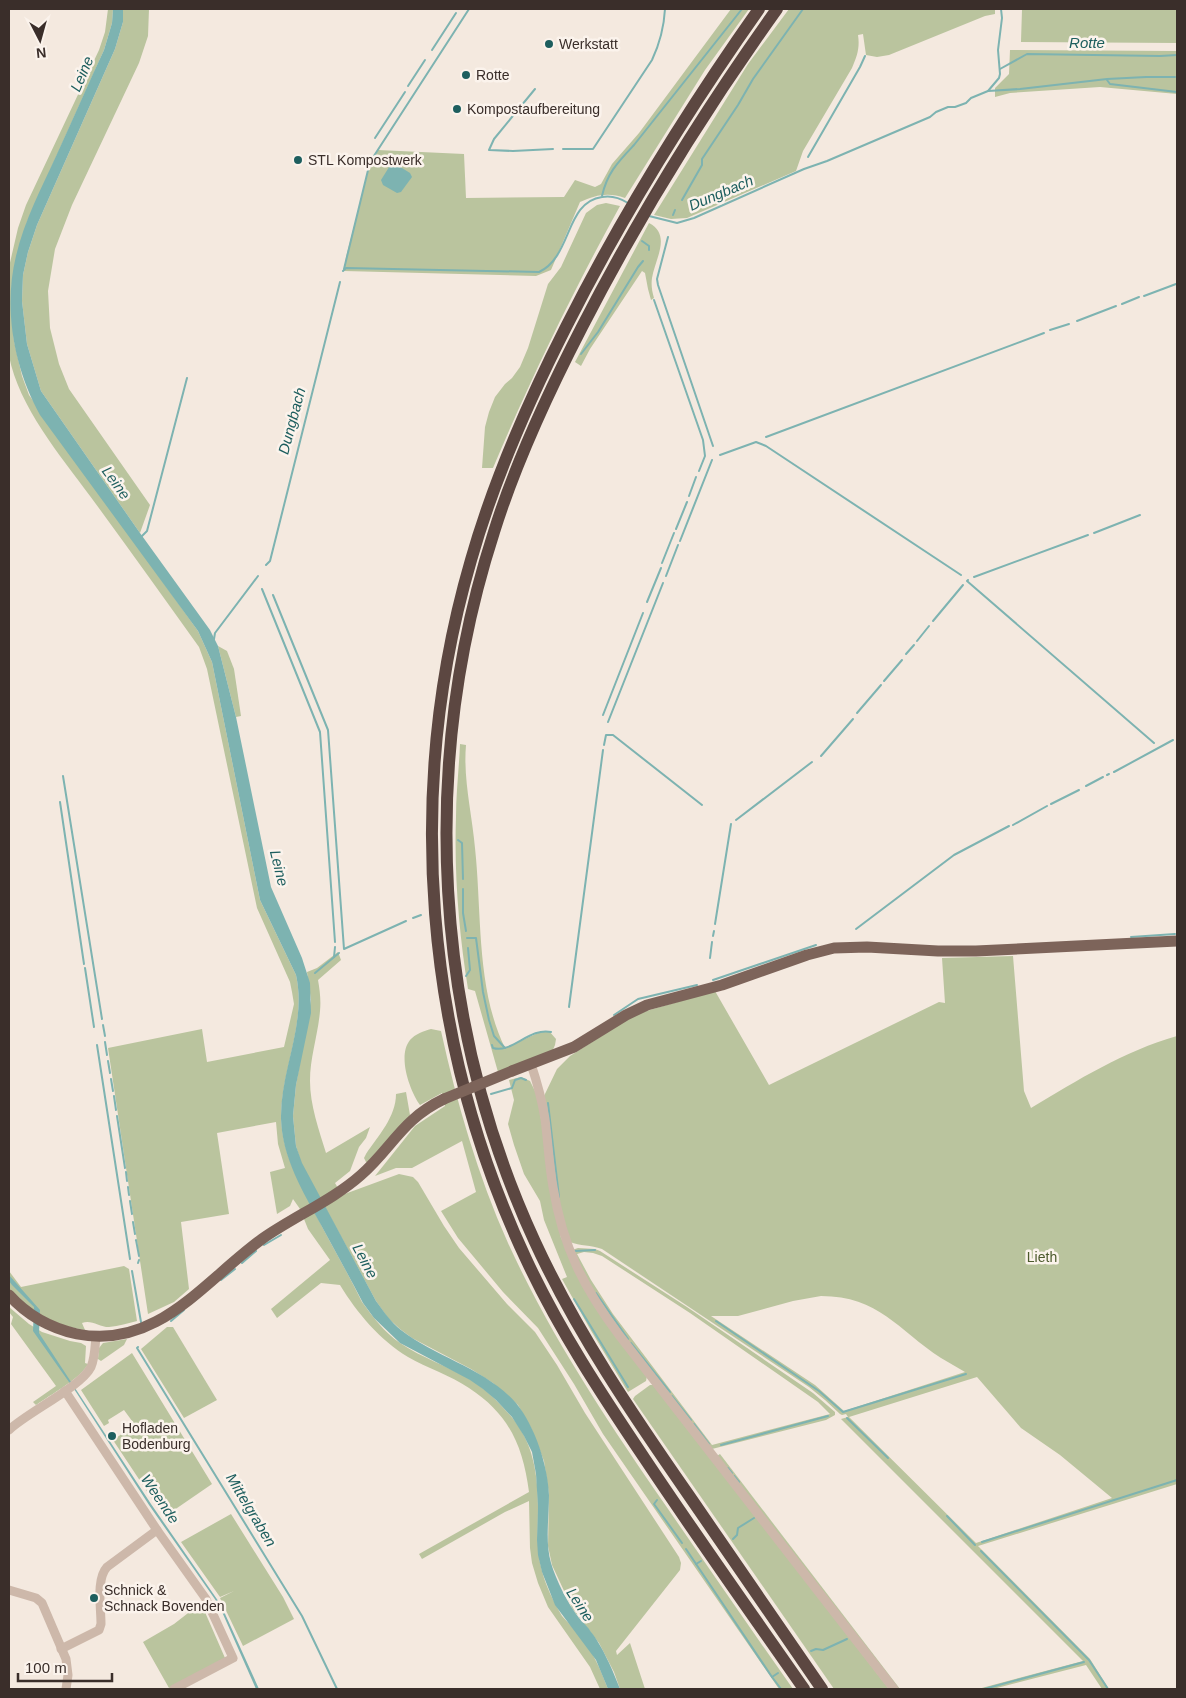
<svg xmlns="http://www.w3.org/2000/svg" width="1186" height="1698" viewBox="0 0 1186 1698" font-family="Helvetica,sans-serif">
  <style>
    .green { fill: #bac49e; fill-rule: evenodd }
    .water { fill: #7db3b1 }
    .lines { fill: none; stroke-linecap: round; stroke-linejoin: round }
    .stream { stroke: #7db3b1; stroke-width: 2 }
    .minor { stroke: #cdb8aa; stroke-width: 9 }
    .major { stroke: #7d645a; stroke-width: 11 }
    .highway { stroke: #5c4741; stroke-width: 12 }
    .major-bridge { stroke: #7d645a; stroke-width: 11 }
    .poi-dot { fill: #1d5e5e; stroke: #fbf3ec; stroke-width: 2 }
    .labels { text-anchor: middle; stroke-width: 5; stroke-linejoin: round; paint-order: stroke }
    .poi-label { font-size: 14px; fill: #3a2e2a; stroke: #fbf3ec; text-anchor: start }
    .park-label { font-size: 14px; fill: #4c5a2c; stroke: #fbf3ec }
    .water-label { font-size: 15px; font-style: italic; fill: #1d5e5e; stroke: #fbf3ec }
  </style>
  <rect width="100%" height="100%" fill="#f4e9df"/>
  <g class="green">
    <path d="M108,9h5l-1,14 -8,27 -77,172 -15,61 -1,27 3,31 8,35 7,19 169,236 14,31 48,238 36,75c11,48 -15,95 -15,143 1,34 18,64 33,93 15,30 33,60 48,91 11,15 22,30 38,41 22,15 48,23 71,37 15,9 27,22 39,35 23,26 28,59 28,92 0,22 -2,43 4,64 4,16 12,31 20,45 4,5 9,9 13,14 8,9 16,20 21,31 5,9 8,19 12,28h-8l-10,-22 -42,-60 -10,-24 -6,-20 -2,-15 -1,-47 -24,11 -83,47 -3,-5 110,-62c-6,-46 -20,-78 -60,-104 -19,-13 -42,-20 -61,-31 -28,-17 -51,-44 -68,-72l-19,-2 -44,35 -6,-9 59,-49 -22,-31 -8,-20 -7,-10 -3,7 -13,8 -7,-42 15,-4 -7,-24 -2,-22 -59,11 12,81 -48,8 8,67 -15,13 -26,12 -40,-266 94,-19 5,33 77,-15 10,-43 -2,-12 -2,-10 -33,-74 -50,-239 -8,-22c-36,-50 -72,-101 -109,-151 -30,-41 -71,-89 -81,-140v-89l9,-39 8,-23 73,-155 6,-18z"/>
    <path d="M123,9h26l-1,27 -9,27 -67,142 -17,44 -7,42 2,37 9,36 10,25 81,116 -10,28 -99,-142 -14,-47 -5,-43 1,-26 5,-23 9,-27 78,-176 8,-27z"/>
    <path d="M731,9h18l-44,61 -80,128c-17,-6 -29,-3 -45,4l-29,68 -15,6 -192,-5 2,-14 24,-93 8,-14 86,4 2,44 98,-1 11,-17 20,7 6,-3 11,-20 27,-31z"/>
    <path d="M789,9h206v5l-10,2 -96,39 -12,2 -11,-2 -3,-21 -5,1c2,13 -1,21 -6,33l-49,83 -7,20 -109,47 -16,1 -17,-4 94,-151z"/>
    <path d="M1022,9h155v34l-156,-1z"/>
    <path d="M1010,50l167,1v43l-77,-7 -90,6 -15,4v-9l14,-14z"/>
    <path d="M606,203l14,3c-47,85 -89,172 -127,262h-11l3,-41 4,-15 6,-15 10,-13 7,-6 8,-11 8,-19 20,-64 13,-17 25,-54 11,-8z"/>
    <path d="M649,223c23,12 6,36 3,55 -1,7 0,13 2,20l-3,2 -3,-11 -3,-16 -3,-2 -52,78 -9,17 -6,-4z"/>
    <path d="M218,646l9,5 7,18 7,47 -5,1z"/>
    <path d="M460,744l6,1c-3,34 6,69 9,103 7,64 1,141 30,200l33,-15 11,-2 7,8 -1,6 -3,7 -54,20 -23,-81 -7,-2c-9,-56 -14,-114 -12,-172 0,-24 3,-48 4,-73z"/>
    <path d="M338,952l3,8 -23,20c2,11 3,21 2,31 -2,24 -10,46 -10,70 0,24 9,49 16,72l44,-26 -4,11 -7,9 -9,24 -15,12 7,12 57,-21 14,3 5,5 26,44 15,22 48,56 28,28 22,33 28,48 94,144 2,6 -1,7 -64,81 1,4 13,-12 15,46h-25l-6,-17 -15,-29 -27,-35 -20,-43 -4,-19 1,-52 -5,-33 -13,-33 -13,-23 -25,-22 -22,-14 -59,-31 -12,-9 -12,-11 -12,-17 -75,-138 -5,-17 -3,-30 3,-31 15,-85 -4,-28 10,-4z"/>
    <path d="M1013,956l11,135 7,17c47,-28 93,-57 146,-72v448l-199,62 112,113 19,30h-7l-16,-24 -93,24h-15l105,-28 -242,-242 7,-2 -2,-3 -4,1 -2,-1 -15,-14 -16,-13 -207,-138c-11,-4 -22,-3 -32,-7l-12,-42 -14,-104 13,-27 13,-13 66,-42 79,-23 54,94 170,-83 6,1 -3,-45zM821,1296c58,0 77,34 120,62 8,5 16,9 24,14l-121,39 -29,-26 -104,-69h27l55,-15zM977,1377l44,51 39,27 52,43 -136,45 -127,-126z"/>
    <path d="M431,1029l10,2c16,73 37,145 67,212 43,94 100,179 158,263 42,61 84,122 127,183h-14l-176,-255 -29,-50 -36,-56 -35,-36 -45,-54 -17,-27 35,-19 -14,-51 -50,27h-16l-21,8 40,-50 30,-20 -3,-13 -22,12c-10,-14 -23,-49 -10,-65 5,-6 14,-9 21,-11z"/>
    <path d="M521,1077l9,4 7,14 24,143 86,138 -1,5 -18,11 -38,-63 -28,-50 5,-2 -23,-57 -4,-19 -16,-27 -10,-29 -6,-21 6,-24 -5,-20z"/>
    <path d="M406,1092l4,23 -40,47h-4l-2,-4 2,-4c12,-18 30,-37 30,-60z"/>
    <path d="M578,1248l17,1 5,2 87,56 126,86 22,19v3l-9,5 -114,29 -110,-142 -30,-57zM584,1252l9,1 9,3 88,57 128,89 12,12 -118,31 -99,-131 -22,-34 -14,-26z"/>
    <path d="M124,1266l5,3 8,52c-9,2 -18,5 -28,6 -10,0 -18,-8 -27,-4l3,7c-27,-4 -59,-18 -76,-41v-18l12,16z"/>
    <path d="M9,1307l20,17 13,8 28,9 11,2 5,3 -1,17 3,1c-7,14 -38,31 -52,41l-3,-3 23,-16 -45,-62 2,-7 -4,-5z"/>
    <path d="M167,1327h6l44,73 -33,18 -43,-69z"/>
    <path d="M127,1339l-3,6 -23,16 -3,-2 1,-11 4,-5z"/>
    <path d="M132,1353l80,131 -48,33 -51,-77 22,-15 -11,-15 -16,10 1,3 -5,3 -23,-36z"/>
    <path d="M650,1385h5l234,304h-55l-201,-290 2,-3z"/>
    <path d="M720,1454l180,235h-3l-180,-233z"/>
    <path d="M231,1514l52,83 11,22 -51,27 -23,-48 14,-7 -14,6 -39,-55z"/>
    <path d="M201,1603l24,55 -56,30 -26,-46 31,-18z"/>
  </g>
  <g class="water">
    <path d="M113,9h10v13l-8,27 -78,176 -9,27 -5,23 -1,26 5,43 14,47 99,142 70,97 8,16 18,71 35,170 31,71 8,25 1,30 -15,72 -3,31 3,30 6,17 74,138c8,11 15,21 25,29 36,28 84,38 115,73 19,23 32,63 33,92 0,23 -4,47 2,68 5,17 17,41 28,55 4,4 9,9 12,14 11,13 23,41 29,57h-12l-12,-29 -41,-55 -13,-33 -4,-17 -1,-15 1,-33 -2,-33 -4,-22 -8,-16 -12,-19 -16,-17 -13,-11 -13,-9 -70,-37 -26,-25 -11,-15c-14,-27 -28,-52 -42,-78 -18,-33 -39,-68 -40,-106 -1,-49 26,-95 15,-144l-36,-75 -48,-238 -14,-31 -158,-216c-26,-47 -37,-106 -24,-159 8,-35 26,-69 41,-102 16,-35 31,-70 47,-104l8,-27z"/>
    <path d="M394,163l16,10 2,4 -11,15 -4,1 -14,-8 -2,-5 10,-16z"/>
    <path d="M9,1275l31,35 -1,23 112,171 70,101 38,84h-3l-37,-84 -70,-100 -73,-113 -43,-61 1,-24 -22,-22 -3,-4z"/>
  </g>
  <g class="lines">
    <g class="stream">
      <path d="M432,50l24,-37"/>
      <path d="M1000,69l27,-15 133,2 17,-1"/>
      <path d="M1107,80l3,4 67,8"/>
      <path d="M408,86l17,-26"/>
      <path d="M535,89l-41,50 -5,11 24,1 40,-2"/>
      <path d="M988,91l32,-2 87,-10 39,-2h29"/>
      <path d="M375,138l30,-46"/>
      <path d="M563,149h30l59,-89c8,-17 12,-33 13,-51"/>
      <path d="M808,157l52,-90 5,-11"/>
      <path d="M602,196c5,-23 16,-34 32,-51l108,-136"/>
      <path d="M682,200l20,-35v-6l36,-54 15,-26 50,-70"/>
      <path d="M673,215l2,-5"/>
      <path d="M649,216l28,7 17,-5 110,-49 23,-8 103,-44 6,-5 12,-5h7l11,-4 5,-5 17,-7 11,-13 1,-4 -2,-24 4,-32 -1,-9"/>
      <path d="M668,237l-11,42 1,6 55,161"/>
      <path d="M642,241l7,5v4"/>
      <path d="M344,269l26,-107 99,-153"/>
      <path d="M343,271l3,-3 193,4c33,-15 26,-70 63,-75 10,-2 18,1 26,6"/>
      <path d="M1144,296l32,-12"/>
      <path d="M654,300l49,140 2,16 -6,15"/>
      <path d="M1122,304l17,-7"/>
      <path d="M1077,321l39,-15"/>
      <path d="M1050,330l19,-6"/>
      <path d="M581,354l17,-22 40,-65 5,-6"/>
      <path d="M766,437l278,-104"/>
      <path d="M720,455l36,-13 10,4 195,129"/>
      <path d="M689,496l7,-19"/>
      <path d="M676,529l11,-27"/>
      <path d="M1094,533l46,-18"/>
      <path d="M142,536l5,-5 40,-153"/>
      <path d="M680,541l32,-81"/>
      <path d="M662,563l12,-30"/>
      <path d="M266,565l4,-4 70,-279"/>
      <path d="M666,576l12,-31"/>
      <path d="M974,577l114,-42"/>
      <path d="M968,580l-1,1 187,162"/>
      <path d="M262,589l58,143 15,210"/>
      <path d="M273,595l55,135 16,219 62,-28"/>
      <path d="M647,602l14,-34"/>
      <path d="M933,621l30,-36"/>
      <path d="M214,639l1,-6 43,-57"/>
      <path d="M917,641l12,-15"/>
      <path d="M906,654l8,-9"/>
      <path d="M884,681l18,-21"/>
      <path d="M857,713l24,-28"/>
      <path d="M603,715l40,-102"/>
      <path d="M608,722l55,-139"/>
      <path d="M604,745l2,-10h7l89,70"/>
      <path d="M821,756l32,-37"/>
      <path d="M1114,772l59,-32"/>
      <path d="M1107,775l2,-1"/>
      <path d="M63,776l39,243"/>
      <path d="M1086,786l17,-9"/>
      <path d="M60,802l24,162"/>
      <path d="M1051,804l28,-14"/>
      <path d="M736,820l76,-58"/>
      <path d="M1013,825l34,-19"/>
      <path d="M458,840l4,3 1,36"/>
      <path d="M463,889v24l3,18"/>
      <path d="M413,918l8,-3"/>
      <path d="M715,924l16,-100"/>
      <path d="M856,929l98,-74 55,-29"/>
      <path d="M713,936l1,-5"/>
      <path d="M1131,937l44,-3"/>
      <path d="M467,938h9l7,54 6,28 5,16 11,12"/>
      <path d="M334,957l1,-10"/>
      <path d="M710,958l2,-16"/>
      <path d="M85,968l9,59"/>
      <path d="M315,973l24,-20"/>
      <path d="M466,976l4,-6 -2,-22"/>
      <path d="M713,980l103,-35"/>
      <path d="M569,1007l34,-257"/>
      <path d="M614,1015l24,-16 59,-14"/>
      <path d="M103,1025l2,11"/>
      <path d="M105,1042l2,13"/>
      <path d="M97,1045l33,214"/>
      <path d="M492,1045l1,3c18,6 37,-21 58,-16"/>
      <path d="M108,1061l2,12"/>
      <path d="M111,1079l2,12"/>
      <path d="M491,1094l21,-6 3,-8 6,-2 5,2"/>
      <path d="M114,1096l2,14"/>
      <path d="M548,1103l11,94"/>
      <path d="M117,1116l8,52"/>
      <path d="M126,1172l1,9"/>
      <path d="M128,1187l1,8"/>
      <path d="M130,1201l2,13"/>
      <path d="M133,1222l2,12"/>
      <path d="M136,1240l3,16"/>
      <path d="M264,1245l17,-10"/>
      <path d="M575,1251l20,-1"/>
      <path d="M138,1263l1,-3"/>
      <path d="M242,1263l14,-12"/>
      <path d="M132,1271l9,51"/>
      <path d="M221,1280l14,-11"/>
      <path d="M596,1293l32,46"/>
      <path d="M574,1299l54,88"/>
      <path d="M171,1321l13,-11"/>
      <path d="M716,1321l103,70 24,21 123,-38"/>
      <path d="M631,1343l39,49"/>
      <path d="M138,1347l-1,1 165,268 35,73"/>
      <path d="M672,1396l19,24"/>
      <path d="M847,1418l41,40"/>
      <path d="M694,1424l15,20"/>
      <path d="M721,1445l107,-29"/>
      <path d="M728,1468l4,5"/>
      <path d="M734,1476l5,6"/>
      <path d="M657,1500l-3,4 28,39"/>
      <path d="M947,1516l28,29"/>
      <path d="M733,1539l4,-4 1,-7 16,-10"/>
      <path d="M982,1542l195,-62"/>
      <path d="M686,1549l86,128"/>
      <path d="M981,1551l108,109 19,29"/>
      <path d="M696,1564l5,-3"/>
      <path d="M811,1651l5,-2 7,1 24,-11"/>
      <path d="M778,1673l-6,4 9,12"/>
      <path d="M984,1689l100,-27"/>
    </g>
    <g class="minor">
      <path d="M531,1064c6,18 11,36 14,55 3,23 4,46 8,68 10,60 30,100 66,148l275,354"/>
      <path d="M65,1391l92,139 49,69 27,59 -59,31"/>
      <path d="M9,1430c19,-18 72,-43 82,-63 4,-9 4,-21 5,-31"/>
      <path d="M9,1590l27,8 6,5 24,56 2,16 -2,14"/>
      <path d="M61,1649l38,-19 2,-6c0,-17 -5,-45 6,-57l50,-37"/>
    </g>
    <g class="major">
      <path d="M512,1071l62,-24 52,-32 21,-10 75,-20 85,-30 27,-7 33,-1 71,4h38l201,-10"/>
      <path d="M9,1295c18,20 41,33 68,39 80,16 127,-53 185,-95 31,-22 71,-39 99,-64 31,-27 41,-56 83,-76"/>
    </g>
    <g class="highway">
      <path d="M759,9c-72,102 -137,207 -193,318 -38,75 -72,152 -95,233 -67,230 -47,482 55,699 33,71 76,136 119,200 52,78 106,154 159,230"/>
      <path d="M777,9c-73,102 -138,207 -195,318 -34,66 -66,134 -88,205 -75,232 -61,489 41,710 42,91 98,173 155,255 44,64 88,128 132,192"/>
    </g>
    <path class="major-bridge" d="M444,1099l68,-28"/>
  </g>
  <g class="poi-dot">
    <circle cx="549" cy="44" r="5"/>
    <circle cx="466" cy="75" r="5"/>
    <circle cx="457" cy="109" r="5"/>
    <circle cx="298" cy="160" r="5"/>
    <circle cx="112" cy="1436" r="5"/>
    <circle cx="94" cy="1598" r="5"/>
  </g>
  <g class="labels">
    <g class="poi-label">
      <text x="559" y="49">Werkstatt</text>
      <text x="476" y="80">Rotte</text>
      <text x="467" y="114">Kompostaufbereitung</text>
      <text x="308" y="165">STL Kompostwerk</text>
      <text x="122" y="1433">Hofladen<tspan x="122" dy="16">Bodenburg</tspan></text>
      <text x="104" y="1595">Schnick &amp;<tspan x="104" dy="16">Schnack Bovenden</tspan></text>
    </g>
    <g class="park-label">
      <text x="1042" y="1262">Lieth</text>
    </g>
    <g class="water-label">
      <text x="1087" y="48">Rotte</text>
      <text transform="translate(82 74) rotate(-67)" y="5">Leine</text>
      <text transform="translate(721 193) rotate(-23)" y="5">Dungbach</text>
      <text transform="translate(292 421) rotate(-75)" y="5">Dungbach</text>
      <text transform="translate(116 483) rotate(54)" y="5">Leine</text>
      <text transform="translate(279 868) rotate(76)" y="5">Leine</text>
      <text transform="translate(365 1261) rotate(62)" y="5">Leine</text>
      <text transform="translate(160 1499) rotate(56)" y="5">Weende</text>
      <text transform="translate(251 1510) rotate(59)" y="5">Mittelgraben</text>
      <text transform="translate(580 1605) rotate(57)" y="5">Leine</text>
    </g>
  </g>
  <rect width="1186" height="1698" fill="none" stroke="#3a2e2a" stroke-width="20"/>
  <g transform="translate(40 40) rotate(174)" stroke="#fbf3ec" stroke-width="4" paint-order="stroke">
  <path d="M0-4L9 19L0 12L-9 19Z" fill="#3a2e2a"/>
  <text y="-8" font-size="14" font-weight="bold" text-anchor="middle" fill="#3a2e2a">N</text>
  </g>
  <path d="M18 1673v8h94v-8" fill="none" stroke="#3a2e2a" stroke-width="2.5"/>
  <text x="25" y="1673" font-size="15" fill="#3a2e2a" stroke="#fbf3ec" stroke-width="4" paint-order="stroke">100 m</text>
</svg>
